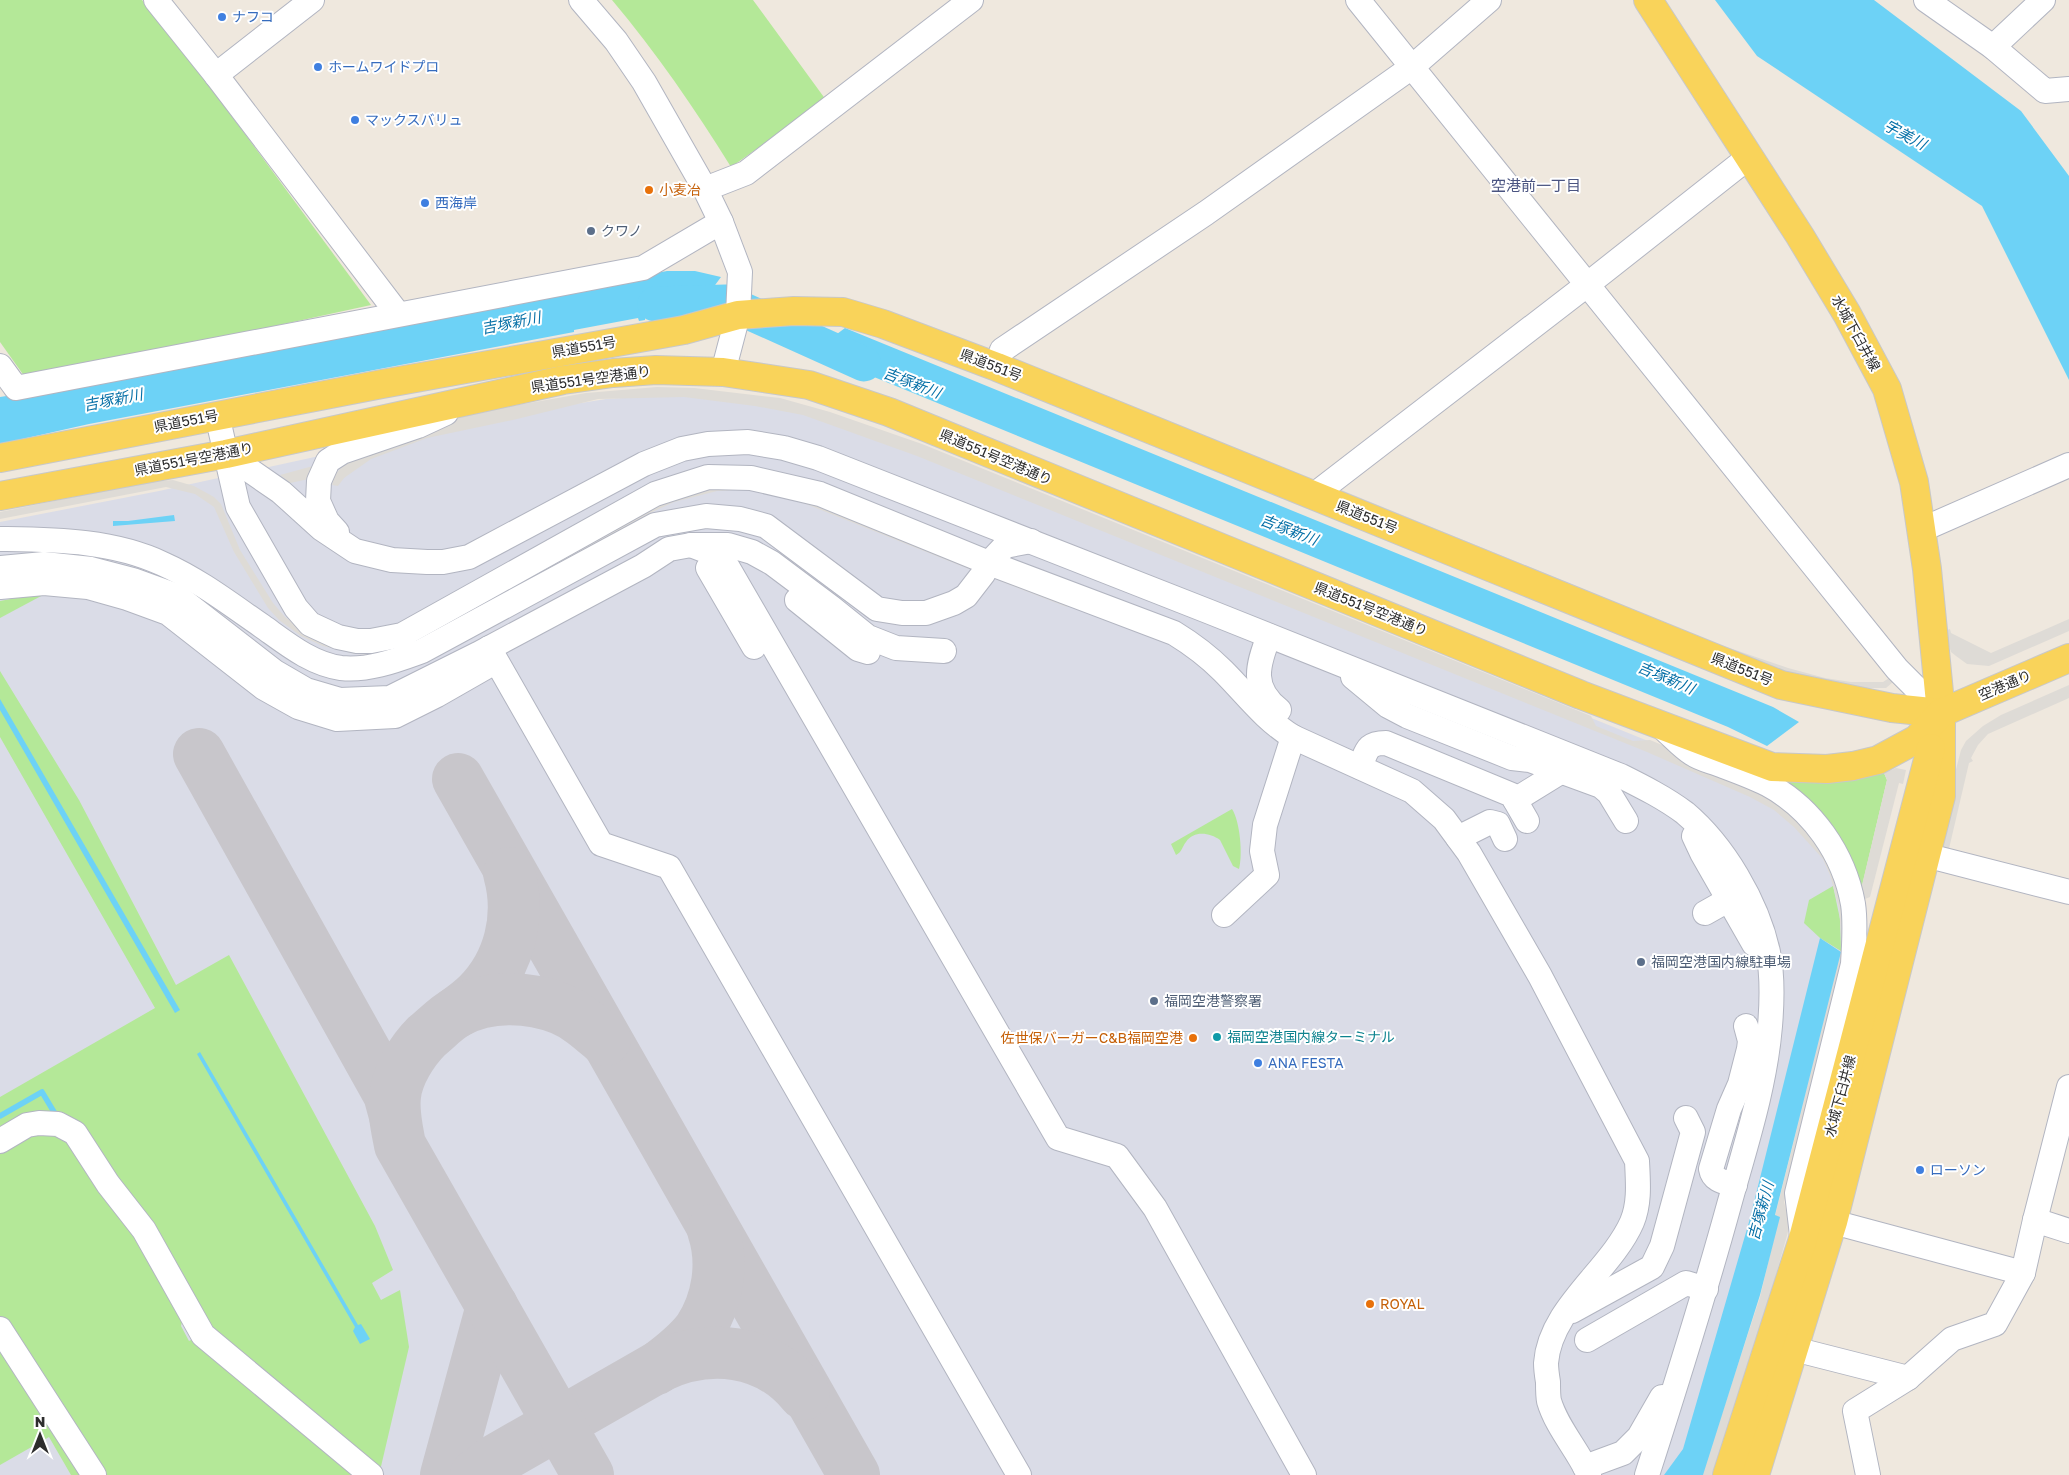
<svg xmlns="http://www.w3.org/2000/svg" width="2069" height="1475" viewBox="0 0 2069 1475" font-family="'Golos Text','Noto Sans JP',sans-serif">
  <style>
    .airport { fill: #dadce7 }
    .green { fill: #b4e898 }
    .plaza { fill: #dedbd6 }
    .water { fill: #6dd2f6 }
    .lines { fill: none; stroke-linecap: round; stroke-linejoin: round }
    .stream { stroke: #6dd2f6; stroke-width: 5.5 }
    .river { stroke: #6dd2f6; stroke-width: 35 }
    .taxiway { stroke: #c8c6cb; stroke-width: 52 }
    .minor-casing { stroke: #b2b5c1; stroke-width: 26 }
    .major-casing { stroke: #c8c8c8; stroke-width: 30 }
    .minor { stroke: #fff; stroke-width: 24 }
    .major { stroke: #f9d35a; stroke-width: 28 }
    .shop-dot { fill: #3f7fe0; stroke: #fff; stroke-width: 2 }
    .food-dot { fill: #e8710a; stroke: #fff; stroke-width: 2 }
    .service-dot { fill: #5c6f8a; stroke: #fff; stroke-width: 2 }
    .culture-dot { fill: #0f9aa8; stroke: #fff; stroke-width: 2 }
    .labels { text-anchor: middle; stroke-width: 4; stroke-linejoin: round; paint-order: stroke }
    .shop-label { font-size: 14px; fill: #366cbe; stroke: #fff; text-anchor: start }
    .food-label { font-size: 14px; fill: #c56008; stroke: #fff; text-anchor: start }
    .service-label { font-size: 14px; fill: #4e5e75; stroke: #fff; text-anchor: start }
    .street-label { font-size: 14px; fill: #2d2d2d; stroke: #fff }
    .culture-label { font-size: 14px; fill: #0d838f; stroke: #fff; text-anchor: start }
    .water-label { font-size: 15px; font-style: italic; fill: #0670a7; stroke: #fff }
    .neighbourhood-label { font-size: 15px; fill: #4a5481; stroke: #fff }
  </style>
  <rect width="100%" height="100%" fill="#efe8de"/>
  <path class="airport" d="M671,395l96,7 162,48 803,325 81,60 28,65v64l-137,511h-1704v-953l159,-31 348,-76 99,-16z"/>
  <g class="green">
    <path d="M0,0h142l58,73 171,232 -344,75 -27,-38z"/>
    <path d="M612,0h141l73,100 -95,67c-36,-58 -75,-115 -119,-167z"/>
    <path d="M32,595h11l-43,23v-17z"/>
    <path d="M0,671l79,129 97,185 53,-30 146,271 18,44 -21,13 9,17 19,-10 9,57 -30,128 -171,-142 -128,-201 -80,4v-39l155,-89 -155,-271z"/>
    <path d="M1884,773l3,7 -25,106 -6,1 -78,-108c37,5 70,2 106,-6z"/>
    <path d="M1232,809c8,12 11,46 7,60l-6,-3 -13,-26c-10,-7 -26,-10 -34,2 -4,5 -4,10 -10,13l-5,-11z"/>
    <path d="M1833,886l7,33 1,32 -21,-13 -16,-15 5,-23z"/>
    <path d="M21,1132l47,1 116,181 -3,12 8,15 8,-4 165,138h-262l-100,-156v-174z"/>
    <path d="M0,1338l88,137h-17l-22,-38 -49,28z"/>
  </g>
  <g class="plaza">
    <path d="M657,387l37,1 86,10 50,14 92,32 669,272 5,10 37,15 17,-1 36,15 71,33 56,43 31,64 1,68 -61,239 6,23 -31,110 -44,140h-13l58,-178 19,-80 -4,-1 66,-264v-17l-2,-27 -9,-33 -7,-16 -29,-32 -20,-17 -24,-13 -103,-45 -730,-296 -114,-41 -48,-9 -71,-9 -86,2 -81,20 -90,19 -56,21 -27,19 -6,8 -6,-1 2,-10 13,-13 89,-38 53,-14 97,-17z"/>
    <path d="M313,466l-4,13 -19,4 -10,-8z"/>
    <path d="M173,480l21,6 20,11 7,7 19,46 33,53 12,14 21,15 48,18 291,-140 64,-25 85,7 274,113 -1,2 -98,-38 -178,-71 -40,-9 -34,2 -43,11 -26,12 -241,134 -34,7 -18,-1 -32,-8 -22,-10 -22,-16 -11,-12 -34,-56 -20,-45 -19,-13 -29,-7 -166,32v-7l149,-30z"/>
    <path d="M1334,487l381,156 73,25 37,10 26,4h32l9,-6 1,6 -7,6h-29l-71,-14 -454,-183z"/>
    <path d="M2069,619v12l-80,35 -22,-2 -11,-8 -5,-4 -7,-21 6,-2 1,4 40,20z"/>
    <path d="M2069,685v13l-81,36 -10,11 -7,13 2,3 -4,2 -21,90 -10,-10v-4l23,-89 5,-9 17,-15 18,-11z"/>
    <path d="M1896,768l10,2 -3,14 -4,-1 -29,114 -10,4 -4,-14 6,-2 25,-105 -3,-7z"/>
  </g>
  <g class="water">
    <path d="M1715,0h159l147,111 48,65v204l-87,-174 -225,-150z"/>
    <path d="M667,271h28l26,6 -28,38c-12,-7 -34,0 -48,3v2l-6,1 -1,-3 -64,12v2l-485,92 -89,20v-47l39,-6z"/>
    <path d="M845,328l928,379 26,15 -32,24 -39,-19 -915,-375z"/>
    <path d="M174,515l1,6 -62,5v-5h15z"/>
    <path d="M0,699l180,311 -5,3 -175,-303z"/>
    <path d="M1820,938l21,14 -66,263 5,2 -20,78 -57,180h-39l19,-26 66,-227z"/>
    <path d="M200,1052l158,273 3,-1 9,15 -10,5 -7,-13 2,-4 -158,-273z"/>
  </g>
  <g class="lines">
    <path class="stream" d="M0,1116l42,-24 12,20"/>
    <path class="river" d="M655,304l71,-2 138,62"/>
    <g class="taxiway">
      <path d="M199,754l190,340 6,22"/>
      <path d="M458,779l396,696"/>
      <path d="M457,1012c7,-5 15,-11 21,-17 32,-32 43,-79 31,-122"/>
      <path d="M656,1369c15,-11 32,-24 43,-39 19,-29 25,-67 14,-100"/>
      <path d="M446,1475l46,-169"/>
      <path d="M476,1475l23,-17 159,-91c50,-24 109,-19 146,27"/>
      <path d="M588,1475l-188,-330c-3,-16 -7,-32 -5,-49 2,-21 17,-45 32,-60 10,-8 19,-18 30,-24 30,-17 72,-16 104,-3 17,7 30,19 44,31"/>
    </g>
    <defs>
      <g id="minor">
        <path d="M156,0l60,75 182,239"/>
        <path d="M581,0l35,41 28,41 61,107 16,33 19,50 -2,43 -15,57"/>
        <path d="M1358,0l539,669 44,44"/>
        <path d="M1926,0l67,47 52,44 24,-2"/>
        <path d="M1993,47l50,-47"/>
        <path d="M216,75l96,-75"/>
        <path d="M705,189l41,-16 225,-173"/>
        <path d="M0,366l16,22 627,-120 78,-46"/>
        <path d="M997,367l5,-17 204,-137 206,-146 77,-67"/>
        <path d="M217,415l21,92 58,101 14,16 28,13 19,4h14l31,-6 253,-141 53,-17 43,1 69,16 169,69 185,70c18,11 34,23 49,38 24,24 41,48 70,66l119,54 32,28 25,34 71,123 97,185c1,21 3,42 -5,61 -21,48 -82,86 -86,141 0,6 1,13 2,19 0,6 0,14 1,19 8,27 29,49 40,74"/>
        <path d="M226,454l55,38 41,37 33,22 37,9 35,2h16l26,-5 175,-93 38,-15 26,-5 40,-2 36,6 34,10 392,154 411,164c22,11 44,22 64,37 39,33 72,89 83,139 5,24 4,50 2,74 -5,61 -25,121 -41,179 -25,91 -53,180 -82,270"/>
        <path d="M1314,495l274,-211 161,-127"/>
        <path d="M1921,530l148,-65"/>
        <path d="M337,532l-10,-11 -9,-20 1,-20 9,-20 14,-9 76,-26 28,-13"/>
        <path d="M0,539c55,1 112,1 163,25 36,16 67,40 99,62 24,17 49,38 79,42 28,3 56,-8 81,-17l233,-126 51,-9 34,3 26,7 111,83 25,4h24l28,-10 12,-7 17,-22 6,-11 16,-17 26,-5"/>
        <path d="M691,545l26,10 10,11 331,572 59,18 38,52 149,267"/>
        <path d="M0,568l44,-4 47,5 42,11 44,16 98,76 31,18 34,10 50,-2 88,-44 165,-88 26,-17 22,-4h37l24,7 20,11 60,45 36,29 28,11 48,3"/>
        <path d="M708,568l46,79"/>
        <path d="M0,587l44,-4 44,4 39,11 41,15 96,75 34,19 39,12 58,-3 42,-21 56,-32"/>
        <path d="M797,600l61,49 10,3"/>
        <path d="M1269,636c-12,30 -18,52 10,74"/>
        <path d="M489,648l112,196 68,23 350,608"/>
        <path d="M1353,677l35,29 19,10 105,42 18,2 71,26 8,7 17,28"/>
        <path d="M1664,729c9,8 19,19 29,25 7,5 17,7 25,10 16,6 33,12 49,20 45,24 77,70 86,120 3,20 1,40 0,60l-56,229 5,42"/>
        <path d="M1360,767c7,-16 6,-24 26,-24l126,52 15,26"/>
        <path d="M1515,800l47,-29"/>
        <path d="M1694,836l8,17 52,91"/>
        <path d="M1458,838l32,-16 8,2 7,15"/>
        <path d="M1925,855l144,37"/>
        <path d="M1705,913l23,-13"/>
        <path d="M1224,915l43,-40 -5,-24 3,-26 28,-88"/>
        <path d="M0,1141l27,-16 12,-2 19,1 17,9 33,51 36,46 59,105 168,140"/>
        <path d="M1735,1185c-10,-3 -22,-4 -24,-16l18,-60 11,-25 9,-35 1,-8 -4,-15"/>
        <path d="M2035,1220l34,-133"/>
        <path d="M1833,1222l190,51"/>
        <path d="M1572,1311l80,-44 10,-21 31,-114 -7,-14"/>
        <path d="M0,1329l94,146"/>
        <path d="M1587,1340l99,-57 20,6"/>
        <path d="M1794,1349l114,29"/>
        <path d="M1585,1467l38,-14 16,-16 23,-40"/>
        <path d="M1868,1475l-13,-64 53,-33 44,-39 43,-15 28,-51 12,-53 34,11"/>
      </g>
      <g id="major">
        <path d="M1648,0l152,236 47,78 40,75 27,93 13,87 14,144v83l-108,426 -78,253"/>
        <path d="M0,458l382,-74 302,-54 54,-15 56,-4 49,1 40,12 114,43 784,318 111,23 49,5"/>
        <path d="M0,496l226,-42 337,-74 50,-7 43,-3 67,2 86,13 80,27 692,283 191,72 55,2 26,-3 25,-6 39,-21 24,-26 128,-55"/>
        <path d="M1727,1475l75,-233 129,-494"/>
      </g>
    </defs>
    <use href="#minor" class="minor-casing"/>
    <use href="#major" class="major-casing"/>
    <use href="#minor" class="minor"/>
    <use href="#major" class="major"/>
  </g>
  <g class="shop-dot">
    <circle cx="222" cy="17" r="5"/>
    <circle cx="318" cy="67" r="5"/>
    <circle cx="355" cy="120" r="5"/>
    <circle cx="425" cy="203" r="5"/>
    <circle cx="1258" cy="1063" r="5"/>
    <circle cx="1920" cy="1170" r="5"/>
  </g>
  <g class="food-dot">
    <circle cx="649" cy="190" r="5"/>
    <circle cx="1193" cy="1038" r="5"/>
    <circle cx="1370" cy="1304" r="5"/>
  </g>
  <g class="service-dot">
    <circle cx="591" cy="231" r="5"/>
    <circle cx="1641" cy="962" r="5"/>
    <circle cx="1154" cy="1001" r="5"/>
  </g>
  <circle class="culture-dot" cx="1217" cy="1037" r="5"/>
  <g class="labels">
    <g class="shop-label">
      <text x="232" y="22">ナフコ</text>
      <text x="328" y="72">ホームワイドプロ</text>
      <text x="365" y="125">マックスバリュ</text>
      <text x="435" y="208">西海岸</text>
      <text x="1268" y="1068">ANA FESTA</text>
      <text x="1930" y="1175">ローソン</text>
    </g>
    <g class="food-label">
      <text x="659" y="195">小麦冶</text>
      <text x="1183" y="1043" text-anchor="end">佐世保バーガーC&amp;B福岡空港</text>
      <text x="1380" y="1309">ROYAL</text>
    </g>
    <g class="service-label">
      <text x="601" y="236">クワノ</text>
      <text x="1651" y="967">福岡空港国内線駐車場</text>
      <text x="1164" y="1006">福岡空港警察署</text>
    </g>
    <g class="street-label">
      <text transform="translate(1856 333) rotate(61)" y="5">水城下臼井線</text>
      <text transform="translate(584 347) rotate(-10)" y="5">県道551号</text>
      <text transform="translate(991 365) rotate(21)" y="5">県道551号</text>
      <text transform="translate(591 379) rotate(-8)" y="5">県道551号空港通り</text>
      <text transform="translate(186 421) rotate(-11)" y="5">県道551号</text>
      <text transform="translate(996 457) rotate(23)" y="5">県道551号空港通り</text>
      <text transform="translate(194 459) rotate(-11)" y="5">県道551号空港通り</text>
      <text transform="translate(1367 517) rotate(22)" y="5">県道551号</text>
      <text transform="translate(1371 609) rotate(22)" y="5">県道551号空港通り</text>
      <text transform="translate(1742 669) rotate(22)" y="5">県道551号</text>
      <text transform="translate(2005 685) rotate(-23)" y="5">空港通り</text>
      <text transform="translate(1840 1096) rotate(-75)" y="5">水城下臼井線</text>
    </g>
    <g class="culture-label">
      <text x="1227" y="1042">福岡空港国内線ターミナル</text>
    </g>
    <g class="water-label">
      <text transform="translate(1905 135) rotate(28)" y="5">宇美川</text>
      <text transform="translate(511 323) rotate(-11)" y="5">吉塚新川</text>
      <text transform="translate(912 383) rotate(21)" y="5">吉塚新川</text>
      <text transform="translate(113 400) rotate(-11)" y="5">吉塚新川</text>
      <text transform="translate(1289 530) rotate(21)" y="5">吉塚新川</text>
      <text transform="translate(1666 678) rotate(23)" y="5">吉塚新川</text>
      <text transform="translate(1761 1211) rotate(-75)" y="5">吉塚新川</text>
    </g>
    <g class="neighbourhood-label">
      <text x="1536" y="191">空港前一丁目</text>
    </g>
  </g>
  <g transform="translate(40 1435)" stroke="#ffffff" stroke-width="4" paint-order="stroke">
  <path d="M0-4L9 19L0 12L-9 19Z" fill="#2d2d2d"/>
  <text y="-8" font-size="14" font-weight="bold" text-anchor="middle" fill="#2d2d2d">N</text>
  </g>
</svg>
